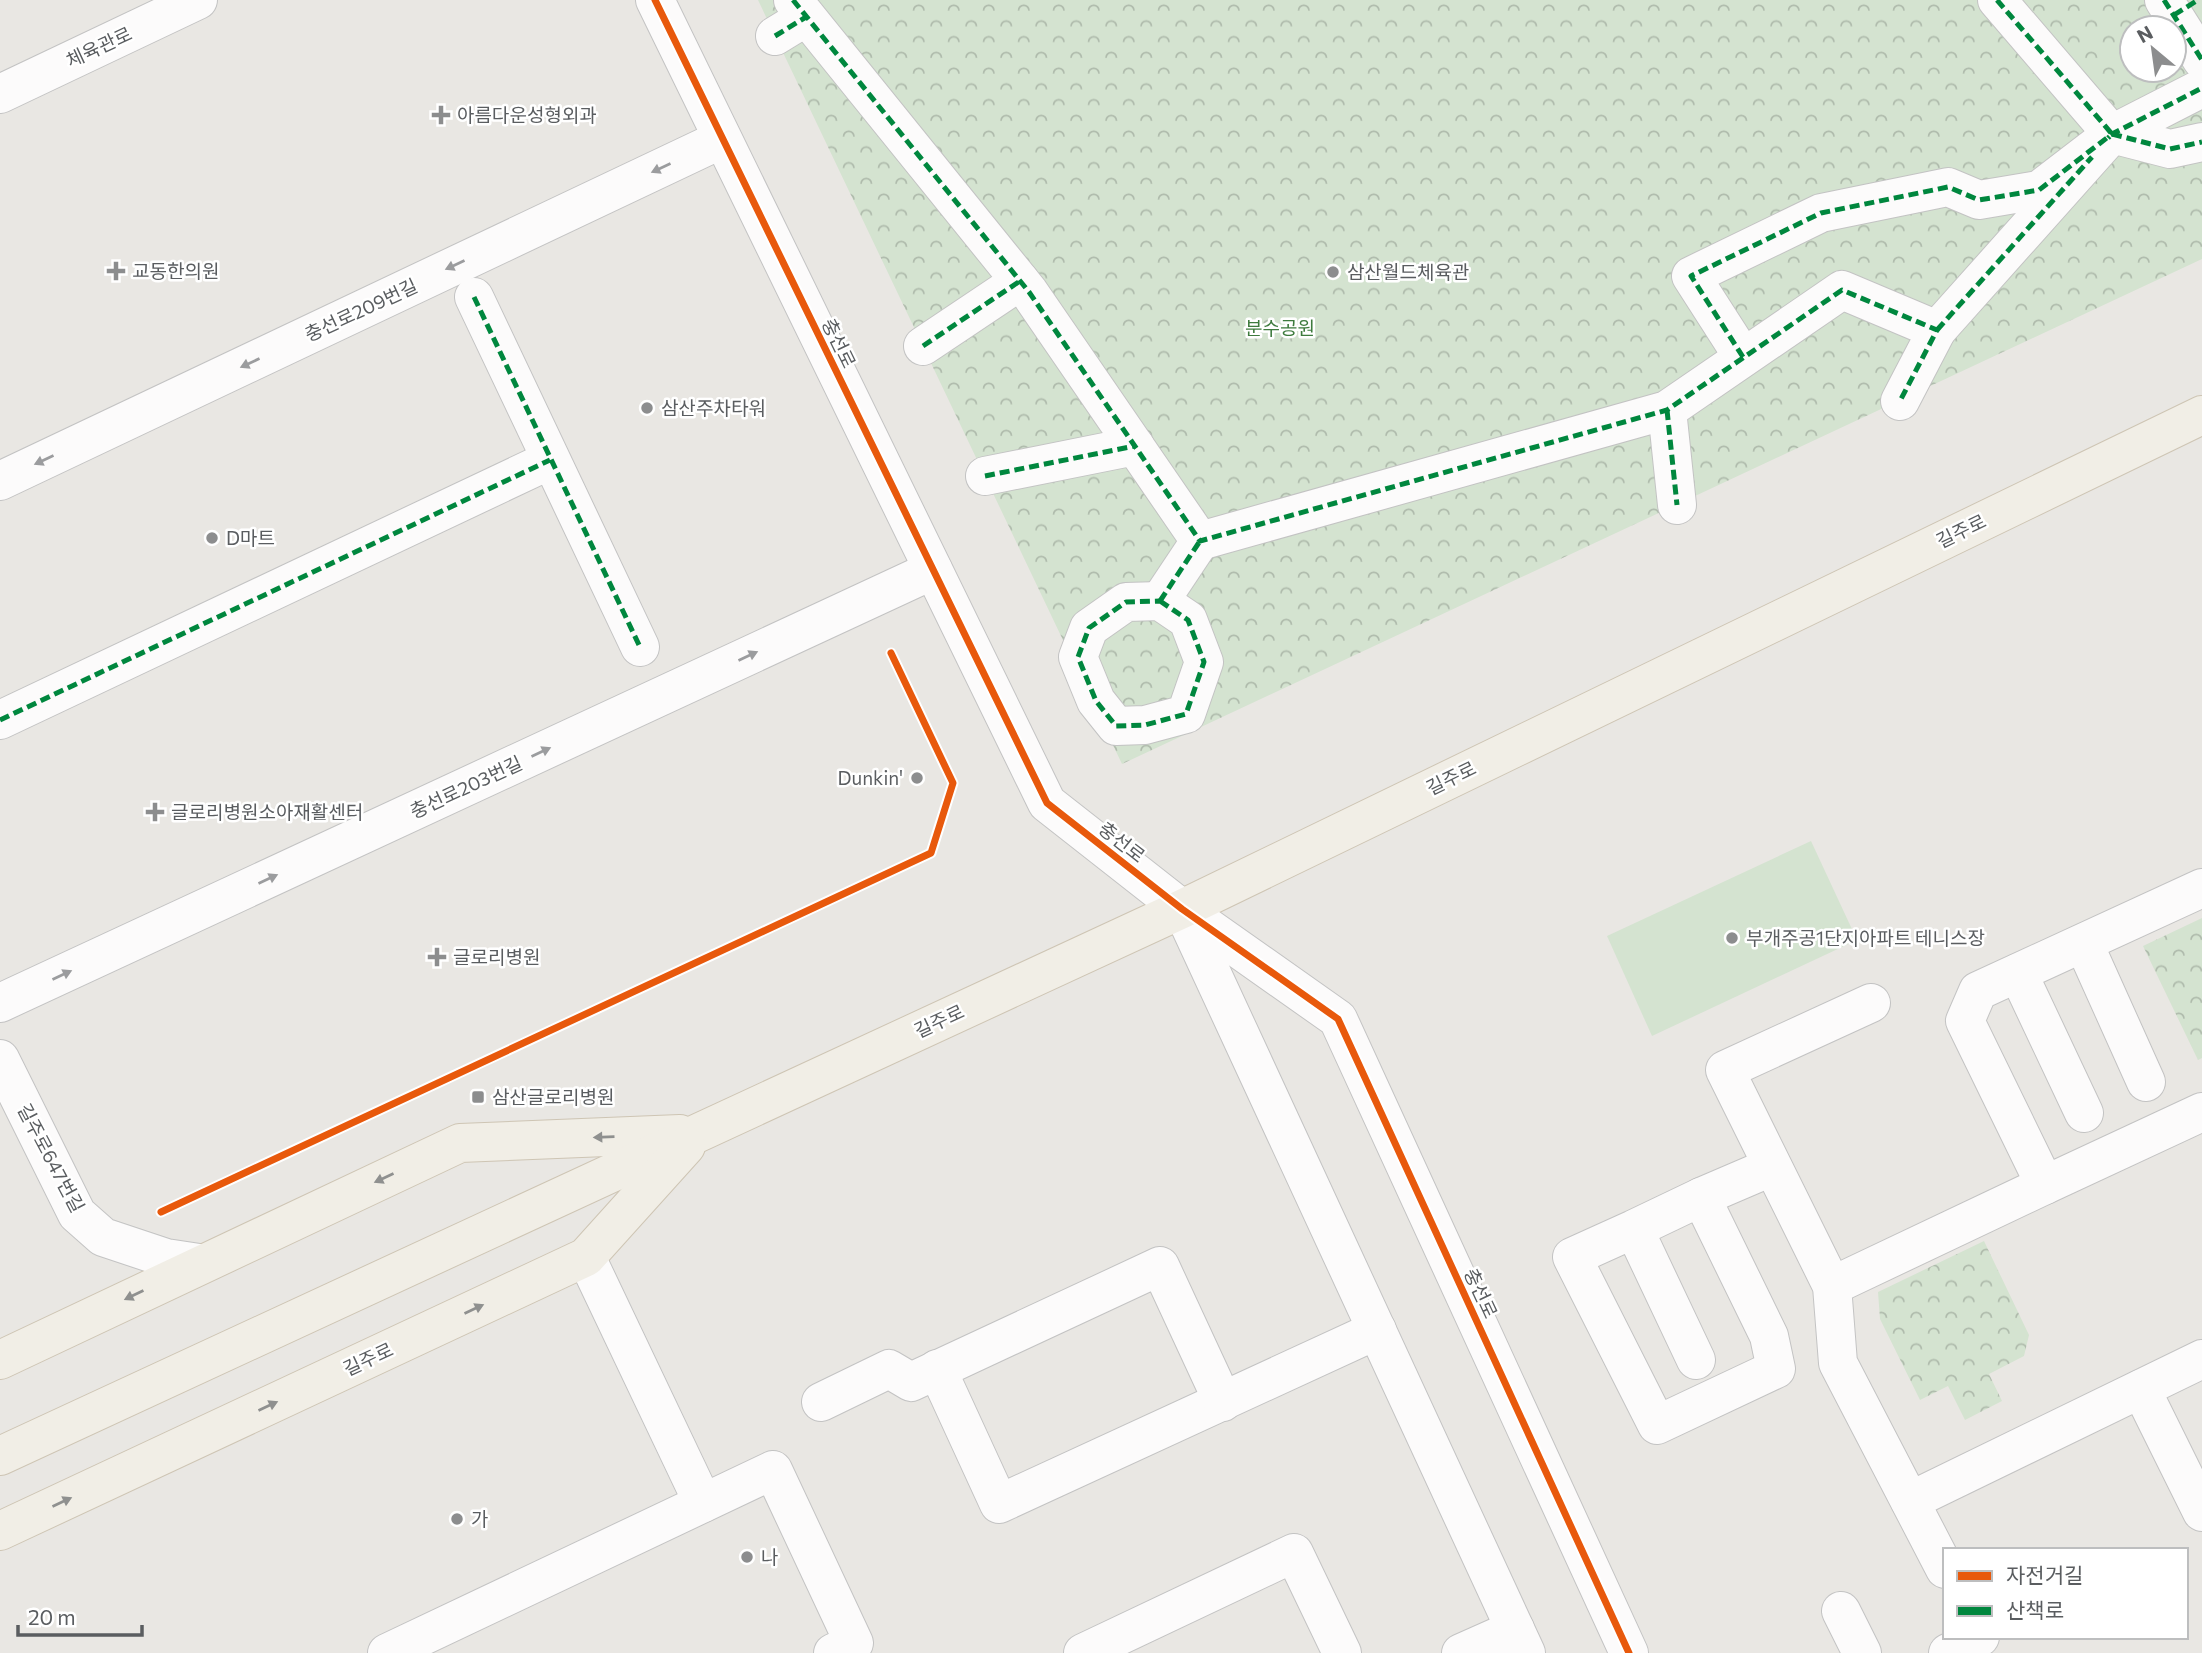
<svg xmlns="http://www.w3.org/2000/svg" width="2202" height="1653" viewBox="0 0 2202 1653" font-family="Commissioner,'Noto Sans KR',sans-serif">
  <style>
    .green { fill: #d4e3d0 }
    .park { fill: url(#park-crowns); fill-rule: evenodd }
    .lines { fill: none; stroke-linecap: round; stroke-linejoin: round }
    .minor-casing { stroke: #c3c3c3; stroke-width: 40 }
    .major-casing { stroke: #cec5b4; stroke-width: 40 }
    .minor { stroke: #fcfbfb; stroke-width: 38 }
    .major { stroke: #f1eee6; stroke-width: 38 }
    .quiet { stroke: #00873e; stroke-width: 5; stroke-dasharray: 10 5; stroke-linecap: butt }
    .cycleway-casing { stroke: #fff; stroke-width: 11 }
    .cycleway { stroke: #e8590c; stroke-width: 7 }
    .oneway { fill: #9b9c9e }
    .oneway2 { fill: #8f908f }
    .poi-dot { fill: #8c8d8e; stroke: #fff; stroke-width: 2.5 }
    .labels { text-anchor: middle; stroke-width: 5; stroke-linejoin: round; paint-order: stroke }
    .street-label { font-size: 19px; fill: #5a5d60; stroke: #fff }
    .poi-label { font-size: 19px; fill: #5a5d60; stroke: #fff; text-anchor: start }
    .park-label { font-size: 19px; fill: #3e7b3e; stroke: #fff }
  </style>
  <defs>
    <pattern id="park-crowns" width="20" height="18" patternUnits="userSpaceOnUse" patternTransform="scale(1.75)"><rect width="20" height="18" fill="#d4e3d0"/><path d="M2 6a3 3 0 1 1 6 0M12 15a3 3 0 1 1 6 0" fill="none" stroke="#afbbac"/></pattern>
  </defs>
  <rect width="100%" height="100%" fill="#e9e7e3"/>
  <path class="green" d="M1811,841l46,99 -205,96 -45,-100z"/>
  <g class="park">
    <path d="M758,0h1444v259l-1080,505zM2132,28h42v42h-42z"/>
    <path d="M2202,918v140l-4,2 -55,-114z"/>
    <path d="M1984,1241l45,94 -5,21 -35,18 13,27 -37,19 -17,-34 -28,14 -40,-81 -2,-27z"/>
  </g>
  <g class="lines">
    <defs>
      <g id="minor">
        <path d="M655,0l392,803 135,106 156,110 291,634"/>
        <path d="M793,0l236,292 171,249 467,-131 175,-120 95,40 -37,71"/>
        <path d="M2164,0l38,60"/>
        <path d="M775,36l31,-19"/>
        <path d="M0,94l198,-94"/>
        <path d="M2112,134l58,15 32,-7"/>
        <path d="M474,297l166,350"/>
        <path d="M1937,330l175,-196 -115,-134"/>
        <path d="M923,346l97,-65"/>
        <path d="M1743,357l-52,-81 130,-63 127,-26 31,13 60,-10 73,-56 90,-46"/>
        <path d="M1667,410l10,95"/>
        <path d="M985,476l150,-30"/>
        <path d="M0,481l722,-342"/>
        <path d="M1160,601l28,19 16,42 -18,52 -41,11 -29,1 -20,-25 -18,-44 11,-29 37,-26z"/>
        <path d="M1160,601l40,-60"/>
        <path d="M0,720l550,-260"/>
        <path d="M2202,888l-224,103 -13,30 80,164 157,-73"/>
        <path d="M1183,911l343,742"/>
        <path d="M2084,944l62,138"/>
        <path d="M2018,973l66,140"/>
        <path d="M0,1003l933,-433"/>
        <path d="M1871,1003l-146,67 107,216 6,77 107,206"/>
        <path d="M0,1059l77,155 26,23 63,21 33,5"/>
        <path d="M1701,1197l70,-30"/>
        <path d="M1634,1229l67,-32 68,139 7,33 -119,56 -85,-168 62,-28 62,131"/>
        <path d="M586,1257l117,246"/>
        <path d="M1832,1286l213,-101"/>
        <path d="M937,1369l62,135 378,-174"/>
        <path d="M2141,1389l61,123"/>
        <path d="M821,1402l68,-33 22,13 249,-116 63,136"/>
        <path d="M1910,1501l292,-142"/>
        <path d="M1841,1611l21,42"/>
        <path d="M387,1653l386,-183 81,173 -21,10"/>
        <path d="M1083,1653l211,-100 48,100"/>
        <path d="M1461,1653l54,-24"/>
        <path d="M1948,1653l32,-16"/>
      </g>
      <g id="major">
        <path d="M0,1360l460,-217 220,-9"/>
        <path d="M0,1456l1182,-547 1020,-494"/>
        <path d="M0,1531l586,-274 100,-111"/>
      </g>
    </defs>
    <use href="#minor" class="minor-casing"/>
    <use href="#major" class="major-casing"/>
    <use href="#minor" class="minor"/>
    <use href="#major" class="major"/>
    <g class="quiet">
      <path d="M793,0l236,292 171,249 467,-131 175,-120 95,40 -37,71"/>
      <path d="M1997,0l115,134 -4,4"/>
      <path d="M2164,0l38,60"/>
      <path d="M2174,15l24,-15"/>
      <path d="M775,36l31,-19"/>
      <path d="M2112,134l58,15 32,-7"/>
      <path d="M474,297l166,350"/>
      <path d="M1937,330l155,-173"/>
      <path d="M923,346l97,-65"/>
      <path d="M1743,357l-52,-81 130,-63 127,-26 31,13 60,-10 73,-56 90,-46"/>
      <path d="M1667,410l10,95"/>
      <path d="M985,476l150,-30"/>
      <path d="M1160,601l28,19 16,42 -18,52 -41,11 -29,1 -20,-25 -18,-44 11,-29 37,-26z"/>
      <path d="M1160,601l40,-60"/>
      <path d="M0,720l550,-260"/>
    </g>
    <defs>
      <g id="cycleway">
        <path d="M655,0l392,803 135,106 156,110 291,634"/>
        <path d="M161,1212l770,-359 22,-70 -62,-130"/>
      </g>
    </defs>
    <use href="#cycleway" class="cycleway-casing"/>
    <use href="#cycleway" class="cycleway"/>
  </g>
  <defs><path id="oneway-solid" d="M-6-.8H1V-3.2L6.5 0L1 3.2V.8H-6Z" transform="scale(1.75)"/></defs>
  <g class="oneway">
    <use href="#oneway-solid" transform="translate(661 168) rotate(155)"/>
    <use href="#oneway-solid" transform="translate(455 265) rotate(155)"/>
    <use href="#oneway-solid" transform="translate(250 363) rotate(155)"/>
    <use href="#oneway-solid" transform="translate(44 460) rotate(155)"/>
    <use href="#oneway-solid" transform="translate(748 656) rotate(-25)"/>
    <use href="#oneway-solid" transform="translate(541 752) rotate(-25)"/>
    <use href="#oneway-solid" transform="translate(268 879) rotate(-25)"/>
    <use href="#oneway-solid" transform="translate(62 975) rotate(-25)"/>
  </g>
  <g class="oneway2">
    <use href="#oneway-solid" transform="translate(604 1137) rotate(178)"/>
    <use href="#oneway-solid" transform="translate(384 1178) rotate(155)"/>
    <use href="#oneway-solid" transform="translate(134 1295) rotate(154)"/>
    <use href="#oneway-solid" transform="translate(474 1309) rotate(-25)"/>
    <use href="#oneway-solid" transform="translate(268 1406) rotate(-25)"/>
    <use href="#oneway-solid" transform="translate(62 1502) rotate(-25)"/>
  </g>
  <g class="poi-dot">
    <path d="M437.5 104.5h7v7h7v7h-7v7h-7v-7h-7v-7h7z"/>
    <path d="M112.5 260.5h7v7h7v7h-7v7h-7v-7h-7v-7h7z"/>
    <circle cx="1333" cy="272" r="7"/>
    <circle cx="647" cy="408" r="7"/>
    <circle cx="212" cy="538" r="7"/>
    <circle cx="917" cy="778" r="7"/>
    <path d="M151.5 801.5h7v7h7v7h-7v7h-7v-7h-7v-7h7z"/>
    <circle cx="1732" cy="938" r="7"/>
    <path d="M433.5 946.5h7v7h7v7h-7v7h-7v-7h-7v-7h7z"/>
    <rect x="471" y="1090" width="14" height="14" rx="3.5"/>
    <circle cx="457" cy="1519" r="7"/>
    <circle cx="747" cy="1557" r="7"/>
  </g>
  <g class="labels">
    <g class="street-label">
      <text transform="translate(99 47) rotate(-25)" y="7">체육관로</text>
      <text transform="translate(361 310) rotate(-25)" y="7">충선로209번길</text>
      <text transform="translate(839 343) rotate(64)" y="7">충선로</text>
      <text transform="translate(1961 531) rotate(-26)" y="7">길주로</text>
      <text transform="translate(1451 778) rotate(-26)" y="7">길주로</text>
      <text transform="translate(466 787) rotate(-25)" y="7">충선로203번길</text>
      <text transform="translate(1122 842) rotate(38)" y="7">충선로</text>
      <text transform="translate(939 1021) rotate(-25)" y="7">길주로</text>
      <text transform="translate(51 1158) rotate(62)" y="7">길주로647번길</text>
      <text transform="translate(1481 1293) rotate(65)" y="7">충선로</text>
      <text transform="translate(368 1359) rotate(-25)" y="7">길주로</text>
    </g>
    <g class="poi-label">
      <text x="457" y="122">아름다운성형외과</text>
      <text x="132" y="278">교동한의원</text>
      <text x="1347" y="279">삼산월드체육관</text>
      <text x="661" y="415">삼산주차타워</text>
      <text x="226" y="545">D마트</text>
      <text x="903" y="785" text-anchor="end">Dunkin'</text>
      <text x="171" y="819">글로리병원소아재활센터</text>
      <text x="1746" y="945">부개주공1단지아파트 테니스장</text>
      <text x="453" y="964">글로리병원</text>
      <text x="492" y="1104">삼산글로리병원</text>
      <text x="471" y="1526">가</text>
      <text x="761" y="1564">나</text>
    </g>
    <g class="park-label">
      <text x="1280" y="335">분수공원</text>
    </g>
  </g>
  <rect x="1943" y="1548" width="245" height="91" fill="#ffffff" stroke="#bdbebf" stroke-width="2"/>
  <rect x="1957" y="1571" width="35" height="10" fill="#e8590c" stroke="#bdbebf" stroke-width="2"/>
  <text x="2006" y="1583" font-size="21" fill="#5a5d60">자전거길</text>
  <rect x="1957" y="1606" width="35" height="10" fill="#00873e" stroke="#bdbebf" stroke-width="2"/>
  <text x="2006" y="1618" font-size="21" fill="#5a5d60">산책로</text>
  <g transform="translate(2153 49) rotate(331)"><circle r="33" fill="#ffffff" stroke="#bdbebf" stroke-width="2"/>
  <path d="M0-5L12 26L0 18L-12 26Z" fill="#8c8d8e"/>
  <text y="-10" font-size="19" font-weight="bold" text-anchor="middle" fill="#5a5d60">N</text>
  </g>
  <path d="M18 1625v10h124v-10" fill="none" stroke="#5a5d60" stroke-width="3.5"/>
  <text x="28" y="1625" font-size="21" fill="#5a5d60" stroke="#ffffff" stroke-width="5" paint-order="stroke">20 m</text>
</svg>
